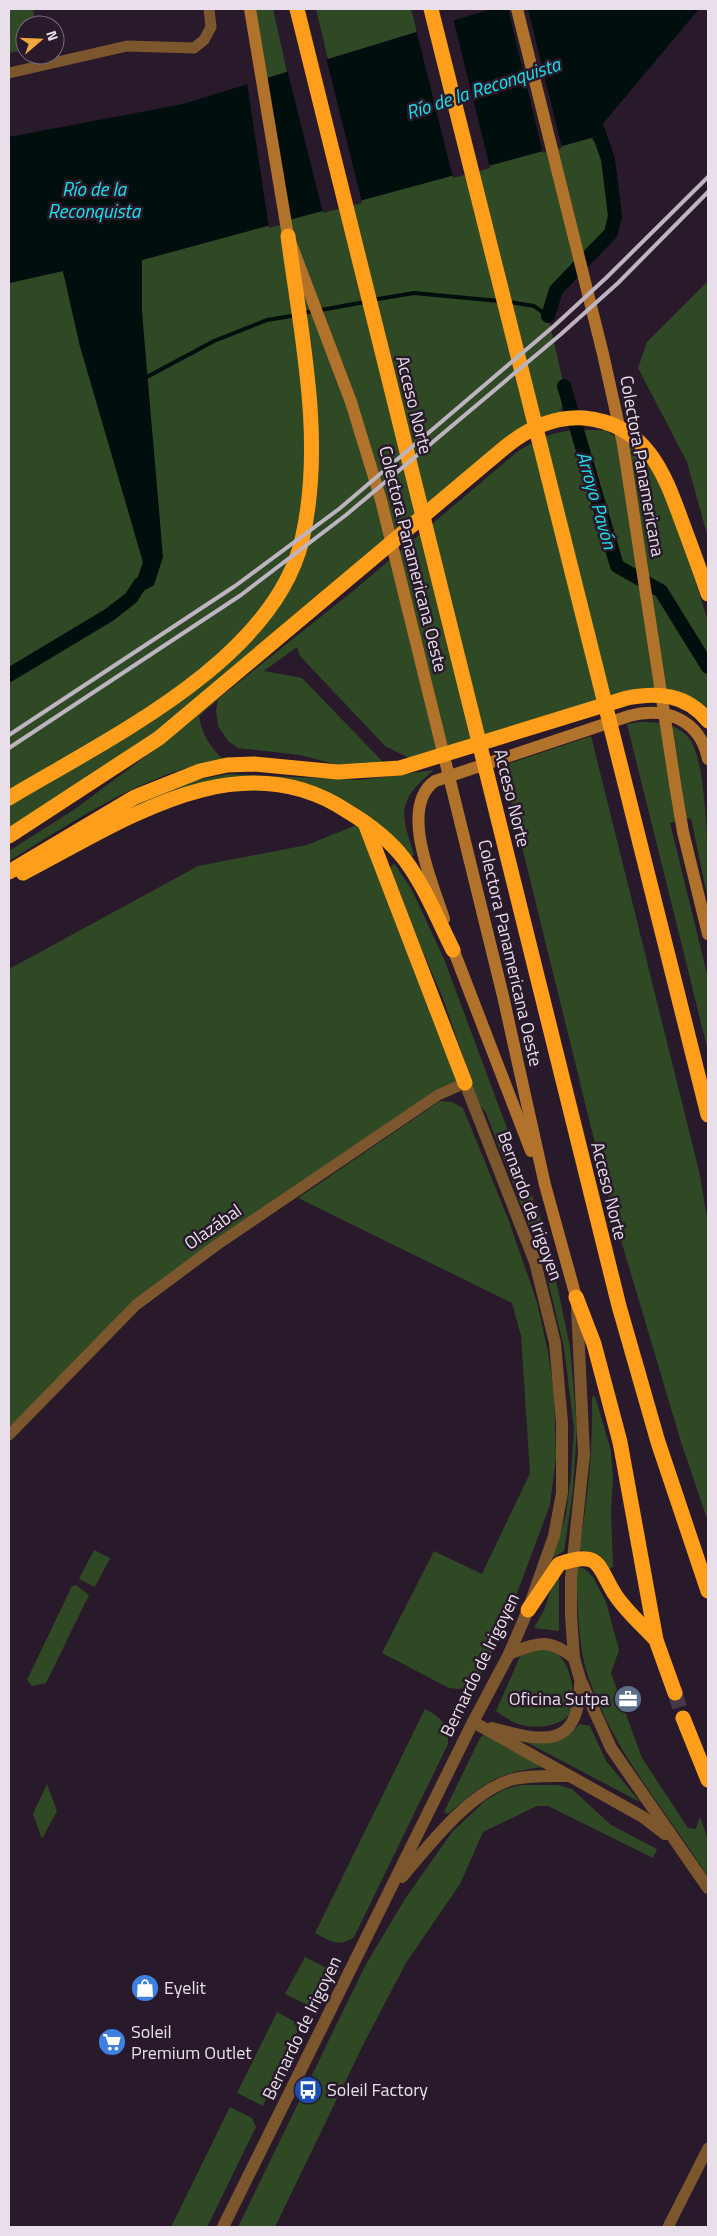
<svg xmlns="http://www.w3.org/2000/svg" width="717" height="2236" viewBox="0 0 717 2236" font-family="'Titillium Web',sans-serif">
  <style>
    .green { fill: #2e4924 }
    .water { fill: #010e0e }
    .pier { fill: #291a2b }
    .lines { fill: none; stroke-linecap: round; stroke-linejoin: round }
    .stream { stroke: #010e0e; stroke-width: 4 }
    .canal { stroke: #010e0e; stroke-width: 14 }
    .motorway-tunnel { stroke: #463848; stroke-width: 15; stroke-dasharray: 15 8; stroke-linecap: butt }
    .minor { stroke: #7c562d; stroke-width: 11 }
    .tertiary { stroke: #7c562d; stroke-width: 12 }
    .secondary { stroke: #b1732c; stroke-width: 12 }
    .motorway { stroke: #fe9e1a; stroke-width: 15 }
    .rail { stroke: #beb3c0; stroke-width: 4 }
    .labels { text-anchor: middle; stroke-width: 5; stroke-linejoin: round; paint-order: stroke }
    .street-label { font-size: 18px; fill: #e9dfeb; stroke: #291a2b }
    .poi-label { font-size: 18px; fill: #e9dfeb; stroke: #291a2b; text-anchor: start }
    .water-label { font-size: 19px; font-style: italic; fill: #19e1ea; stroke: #291a2b }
  </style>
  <rect width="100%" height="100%" fill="#291a2b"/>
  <g class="green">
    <path d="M9,9h24l2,16h-10v25l-16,3z"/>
    <path d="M252,9h21l14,63 -24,8z"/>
    <path d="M316,9h95l6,23 -89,27z"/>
    <path d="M591,138l17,21 7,57 -4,17 -55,57 -8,26 16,70 -4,34 -16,4 -328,269 -207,143v-553l54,-12 17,75 63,216 -12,35 23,-12 -12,-273v-52z"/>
    <path d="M708,281v257l-21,-76 -49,-94 9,-26z"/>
    <path d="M581,430h24l34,21 22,29 15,38 32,104v92c-27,-25 -33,-25 -68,-24l-229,69 -26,-13 -85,-90 -3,-9 -33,24 38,7 82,85 -38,4 -46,-12 -62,-7 -10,-7 -10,-15 -2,-16 2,-10 -19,16c3,18 10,30 24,43 -79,14 -147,61 -214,102v-10l66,-42 79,-59 199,-159 164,-139c24,-15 36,-21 64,-22z"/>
    <path d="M641,722c18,0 35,1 48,16 19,24 19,129 19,162l-17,-82 -21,5 38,155v73l-81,-327z"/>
    <path d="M591,736l108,435 9,52v299l-27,-80 -72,-242 -107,-434z"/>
    <path d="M434,770c-37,31 -34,41 -20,85l-3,1 -25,-26 -30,-23 -50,-21 -34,-7 -22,-3 -40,6 -81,29h-7l60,-28 46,-9 132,6z"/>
    <path d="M364,822l101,261 -328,222 -128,130v-466l189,-103 109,-21z"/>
    <path d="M394,863l18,27 32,69 102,274 24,114 7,80 -4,63 -9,61 -12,7 14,-44 5,-39 3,-46 -10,-81 -19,-80 -59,-155 -13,-17 -8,-34 -23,-66 -38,-88 -14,-40z"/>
    <path d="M440,1101l12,1 11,6 44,108 30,86 11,50 6,41 2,64 -6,48 -46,123 -24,47 -8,10 -12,4 -11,-1 -67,-35 52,-102 48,23 48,-101 -9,-137 -9,-33 -214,-105z"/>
    <path d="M595,1396l16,55 2,28 -2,30 2,58 -5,2 -17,-17 -12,-2c9,-52 14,-101 13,-153z"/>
    <path d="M94,1550l16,8 -15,29 -16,-8z"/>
    <path d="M576,1566l9,3 8,8 13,25 13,48 -8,23 31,85 46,70 8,1 4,-12 8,22v38c-42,-67 -95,-125 -120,-201 -11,-35 -10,-74 -12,-110z"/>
    <path d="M559,1576v55l-25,-3 11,-20 10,-31z"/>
    <path d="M76,1585l13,10 -43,88 -14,3 -5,-6 45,-94z"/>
    <path d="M549,1648c15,9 20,19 23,37 1,7 3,20 0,26 -10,17 -41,19 -57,12 -6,-3 -13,-8 -19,-12l26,-59z"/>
    <path d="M425,1709c16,8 24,16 23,35l-94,193c-14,11 -24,4 -39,-4z"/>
    <path d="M580,1724l10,2 16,35 34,41 -114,-60c26,1 35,2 54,-18z"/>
    <path d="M484,1735l58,32c-49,7 -57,16 -94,47l-4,-2 36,-74z"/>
    <path d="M47,1784l10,27 -15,28 -9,-25z"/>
    <path d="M520,1785h38l14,4 39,36 46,24 -4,9 -105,-52h-11l-54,26 -23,52 -54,79 -42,80 -89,184h-37l127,-261 40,-67 47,-67 34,-32 17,-10z"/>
    <path d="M305,1957l25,13v4l-14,32 -4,1 -27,-13z"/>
    <path d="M277,2012l18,10 3,8 -35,76 -26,-13z"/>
    <path d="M230,2107l22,11 4,9 -49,100h-36z"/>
  </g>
  <path class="water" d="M491,9h208l-108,129 -449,122v52l21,245 -9,28 -23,13 12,-36 -63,-216 -17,-75 -54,12v-146l174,-33z"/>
  <g class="pier">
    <path d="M508,9h20l34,139 -19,5z"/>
    <path d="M453,18l37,150 -37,10 -37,-149z"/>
    <path d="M326,57l36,146 -39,10 -36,-144z"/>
    <path d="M262,77l26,146 -19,5 -22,-146z"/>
  </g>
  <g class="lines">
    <g class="stream">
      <path d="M372,300l42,-7 85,8"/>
      <path d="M509,302l25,4 14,10"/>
      <path d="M304,313l61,-11"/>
      <path d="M145,378l69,-37 53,-21 30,-5"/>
    </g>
    <g class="canal">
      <path d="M548,316l8,-26 55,-57 4,-17 -7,-57 -16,-45"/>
      <path d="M564,386l53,180 44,25 47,76"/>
      <path d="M9,675l100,-60 22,-17 9,-14"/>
    </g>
    <path class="motorway-tunnel" d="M675,1693l8,25"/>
    <g class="minor">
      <path d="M9,73l118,-27 67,2 10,-8 7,-13 -2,-18"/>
      <path d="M9,1435l127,-130 82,-61 220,-149 27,-12"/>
      <path d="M668,2227l40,-79"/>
    </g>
    <g class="tertiary">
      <path d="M577,1307l7,147 -13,124v38l3,42 6,21 31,69 97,140"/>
      <path d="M509,1654c28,-11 39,-17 65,4"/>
      <path d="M473,1722l170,95 22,17"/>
      <path d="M492,1728c51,14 87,22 88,-44"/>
      <path d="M402,1877c27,-32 69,-87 112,-98 17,-4 36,-3 54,-3"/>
      <path d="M223,2227l250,-505 36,-68 19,-44 26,-74 8,-43v-70l-7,-80 -20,-81 -70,-179"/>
    </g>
    <g class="secondary">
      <path d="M250,9l38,227 63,166 30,98 122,496 42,189 31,112"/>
      <path d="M517,9l86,345 20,90 52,340 8,48 25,102"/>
      <path d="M444,919c-11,-35 -46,-112 -9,-138l194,-65c37,-10 71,4 79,43"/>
      <path d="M450,941l81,210"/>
    </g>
    <g class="motorway">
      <path d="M297,9l322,1297 39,136 50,149"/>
      <path d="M431,9l277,1106"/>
      <path d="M9,798c98,-59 264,-137 293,-258 23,-99 -1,-205 -14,-304"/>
      <path d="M365,823l100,260"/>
      <path d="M9,836l150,-98 345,-290c23,-19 50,-32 80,-30 62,6 80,54 98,104 9,24 18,48 26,72"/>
      <path d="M9,872l126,-75 65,-26 27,-6 27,-1 84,8 62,-4 227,-70c31,-6 60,-4 81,23"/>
      <path d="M23,873c99,-51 215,-134 324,-62 22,13 42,28 58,49 20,27 33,60 48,90"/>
      <path d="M576,1297l18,47 26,98 36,198 19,53"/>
      <path d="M528,1610l31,-46c43,-15 38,3 57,32 11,16 27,30 40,44"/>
      <path d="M683,1718l25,62"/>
    </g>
    <g class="rail">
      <path d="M9,735l226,-149 104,-77 215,-183 52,-48 102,-101"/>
      <path d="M9,748l232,-153 105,-80 214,-180 58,-52 90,-91"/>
    </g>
  </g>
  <defs>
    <symbol id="office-disc" viewBox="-11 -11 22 22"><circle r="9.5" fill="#5c6f8a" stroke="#291a2b"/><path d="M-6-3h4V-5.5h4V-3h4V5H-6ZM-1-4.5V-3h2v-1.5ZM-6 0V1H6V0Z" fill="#fff"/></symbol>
    <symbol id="shop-disc" viewBox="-11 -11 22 22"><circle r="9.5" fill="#3f7fe0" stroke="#291a2b"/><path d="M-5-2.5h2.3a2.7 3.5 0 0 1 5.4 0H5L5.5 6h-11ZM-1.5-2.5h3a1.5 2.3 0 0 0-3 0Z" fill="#fff"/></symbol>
    <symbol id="supermarket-disc" viewBox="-11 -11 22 22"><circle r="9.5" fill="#3f7fe0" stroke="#291a2b"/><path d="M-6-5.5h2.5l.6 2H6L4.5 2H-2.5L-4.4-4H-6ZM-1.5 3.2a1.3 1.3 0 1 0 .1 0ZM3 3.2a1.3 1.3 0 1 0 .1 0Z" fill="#fff"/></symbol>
    <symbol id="bus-disc" viewBox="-11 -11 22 22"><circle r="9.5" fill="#1a4fb4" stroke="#291a2b"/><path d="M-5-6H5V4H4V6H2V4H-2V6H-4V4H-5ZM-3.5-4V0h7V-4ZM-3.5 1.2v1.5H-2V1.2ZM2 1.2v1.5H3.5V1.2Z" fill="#fff"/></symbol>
  </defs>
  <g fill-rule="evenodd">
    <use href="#office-disc" x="612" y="1683" width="32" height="32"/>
    <use href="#shop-disc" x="129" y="1972" width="32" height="32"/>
    <use href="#supermarket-disc" x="96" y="2026" width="32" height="32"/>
    <use href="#bus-disc" x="292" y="2074" width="32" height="32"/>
  </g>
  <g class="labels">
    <g class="street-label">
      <text transform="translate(414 405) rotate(76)" y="6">Acceso Norte</text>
      <text transform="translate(642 466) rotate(80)" y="6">Colectora Panamericana</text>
      <text transform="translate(413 559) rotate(76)" y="6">Colectora Panamericana Oeste</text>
      <text transform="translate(512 798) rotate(76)" y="6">Acceso Norte</text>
      <text transform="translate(510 953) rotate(77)" y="6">Colectora Panamericana Oeste</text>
      <text transform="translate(609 1191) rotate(76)" y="6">Acceso Norte</text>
      <text transform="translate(530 1206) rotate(70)" y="6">Bernardo de Irigoyen</text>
      <text transform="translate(213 1227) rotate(-35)" y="6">Olazábal</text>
      <text transform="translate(480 1665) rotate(-64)" y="6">Bernardo de Irigoyen</text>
      <text transform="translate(302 2028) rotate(-64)" y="6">Bernardo de Irigoyen</text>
    </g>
    <g class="poi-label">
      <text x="609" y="1705" text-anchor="end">Oficina Sutpa</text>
      <text x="164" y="1994">Eyelit</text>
      <text x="131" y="2038">Soleil<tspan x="131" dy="21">Premium Outlet</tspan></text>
      <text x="327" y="2096">Soleil Factory</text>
    </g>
    <g class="water-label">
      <text transform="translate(483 88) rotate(-18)" y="7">Río de la Reconquista</text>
      <text x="94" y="196">Río de la<tspan x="94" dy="22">Reconquista</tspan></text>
      <text transform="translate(597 500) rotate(74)" y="7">Arroyo Pavón</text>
    </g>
  </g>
  <rect width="717" height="2236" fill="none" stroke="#e9dfeb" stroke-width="20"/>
  <g transform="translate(40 40) rotate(71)"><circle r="24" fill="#291a2b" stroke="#766978"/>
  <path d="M0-4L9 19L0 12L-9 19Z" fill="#efa73e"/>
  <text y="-8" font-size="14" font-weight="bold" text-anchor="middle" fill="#e9dfeb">N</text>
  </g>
</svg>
